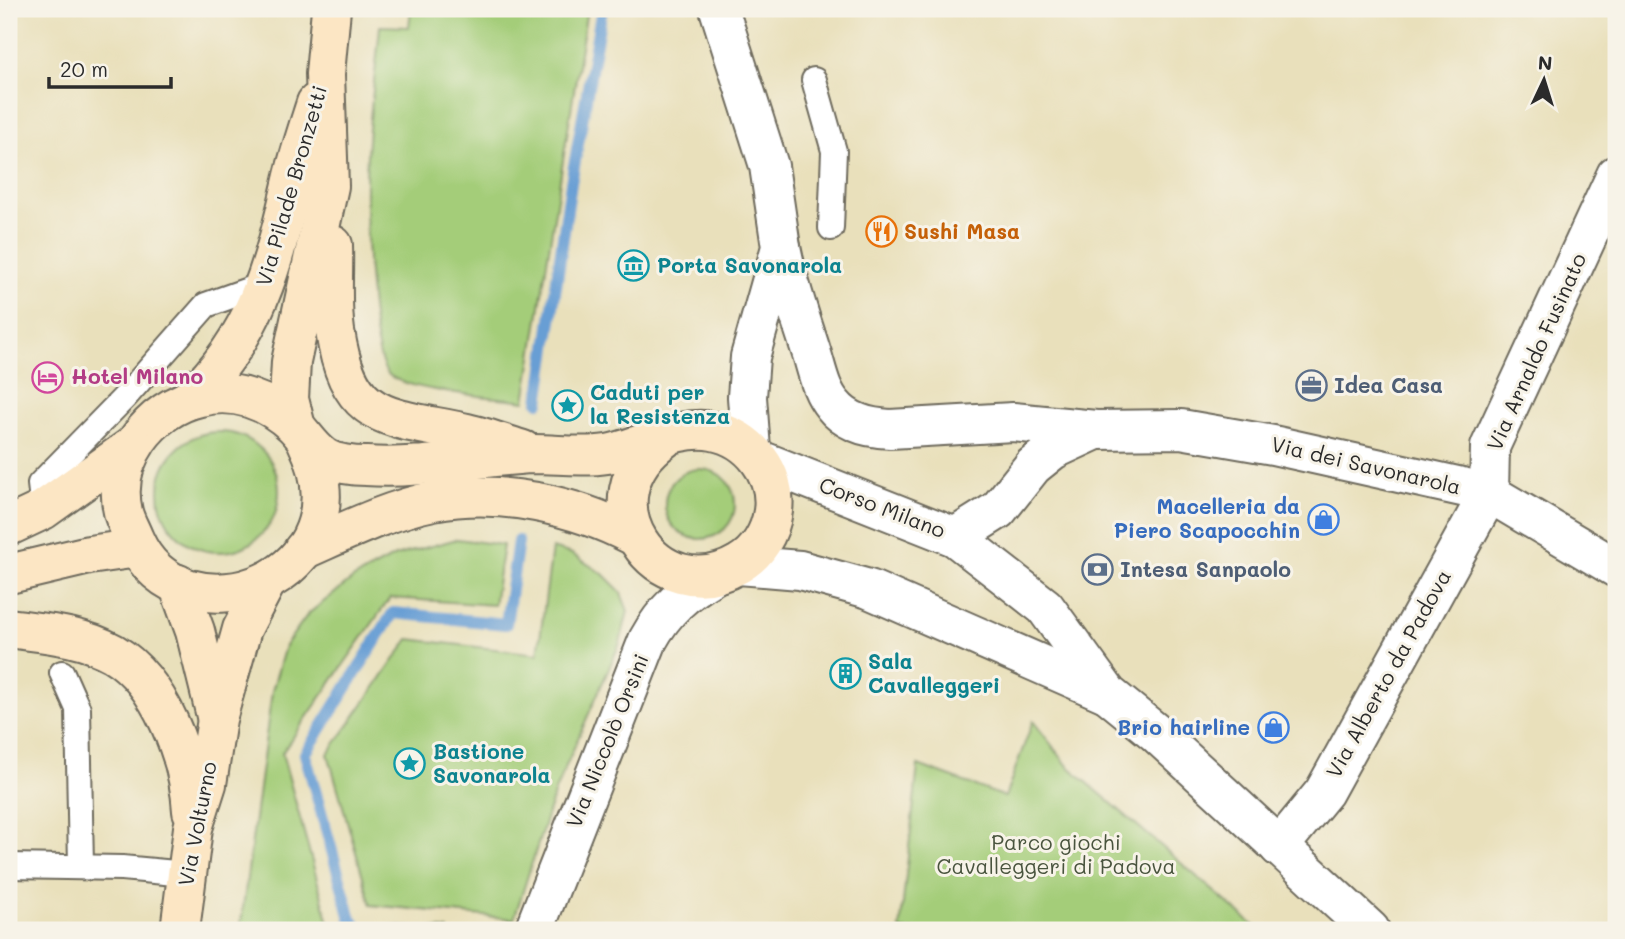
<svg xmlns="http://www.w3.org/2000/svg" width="1625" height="939" viewBox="0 0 1625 939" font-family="Mali,sans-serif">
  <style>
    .green { fill: #a4cd79; stroke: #687c52; stroke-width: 2 }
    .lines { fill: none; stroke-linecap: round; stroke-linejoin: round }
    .stream { stroke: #679ed4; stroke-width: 12 }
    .service-casing { stroke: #6e6a5d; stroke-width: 28 }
    .minor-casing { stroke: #6e6a5d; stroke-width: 42 }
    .tertiary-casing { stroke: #6e6a5d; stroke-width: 42 }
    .secondary-casing { stroke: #6e6a5d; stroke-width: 42 }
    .service { stroke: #fff; stroke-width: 24 }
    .minor { stroke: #fff; stroke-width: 38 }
    .tertiary { stroke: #fff; stroke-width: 38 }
    .secondary { stroke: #fce6c4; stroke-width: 38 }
    .labels { text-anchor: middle; stroke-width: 6; stroke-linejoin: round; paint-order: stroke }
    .street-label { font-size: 21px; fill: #2b2b2b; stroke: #f7f3e8 }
    .food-label { font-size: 21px; font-weight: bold; fill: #c56008; stroke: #f7f3e8; text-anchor: start }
    .culture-label { font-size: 21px; font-weight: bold; fill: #0d838f; stroke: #f7f3e8; text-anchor: start }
    .hotel-label { font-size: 21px; font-weight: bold; fill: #b23c85; stroke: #f7f3e8; text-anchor: start }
    .service-label { font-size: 21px; font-weight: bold; fill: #4e5e75; stroke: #f7f3e8; text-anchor: start }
    .shop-label { font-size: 21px; font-weight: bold; fill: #366cbe; stroke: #f7f3e8; text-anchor: end }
    .park-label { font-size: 21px; fill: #49543e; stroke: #f7f3e8 }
  </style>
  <rect width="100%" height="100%" fill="#f7f3e8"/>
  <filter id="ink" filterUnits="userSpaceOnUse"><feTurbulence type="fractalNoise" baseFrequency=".0143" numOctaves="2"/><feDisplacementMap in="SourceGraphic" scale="14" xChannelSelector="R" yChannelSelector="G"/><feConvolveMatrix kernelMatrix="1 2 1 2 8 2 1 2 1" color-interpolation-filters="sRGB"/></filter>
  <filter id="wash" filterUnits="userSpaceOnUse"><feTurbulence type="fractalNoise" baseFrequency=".00686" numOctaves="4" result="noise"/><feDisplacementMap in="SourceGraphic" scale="28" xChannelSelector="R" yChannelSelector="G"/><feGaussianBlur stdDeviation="1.57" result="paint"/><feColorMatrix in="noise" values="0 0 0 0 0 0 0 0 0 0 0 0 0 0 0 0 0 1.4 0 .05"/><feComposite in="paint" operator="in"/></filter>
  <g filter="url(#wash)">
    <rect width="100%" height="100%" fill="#e9e0bb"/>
    <g class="green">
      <path d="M411,9h176l-62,392c-29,-4 -115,-9 -136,-26 -19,-15 -23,-149 -23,-178 -1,-57 9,-115 14,-171l29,1z"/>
      <circle cx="219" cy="492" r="60"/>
      <circle cx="700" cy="504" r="35"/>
      <path d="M457,539l46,6 -9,60 -104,-7 -108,155 47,170 120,7h-209l32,-239 13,-45 23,-32 46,-36 41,-22z"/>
      <path d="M552,548l20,6 31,20 17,17 8,20 -8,32 -65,148 -41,128 -143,-14 -43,-151 81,-115 129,15z"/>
      <path d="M1033,721l35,45 191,164h-359l18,-165 87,32z"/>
    </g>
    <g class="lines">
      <g class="stream">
        <path d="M539,402l32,-219 31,-174"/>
        <path d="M360,930l-9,-11 -46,-165 88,-141 113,11 12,-83"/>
      </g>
    </g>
  </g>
  <g filter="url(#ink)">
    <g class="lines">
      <defs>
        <g id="service">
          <path d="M814,80l20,71 -3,77"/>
          <path d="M43,510l-3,-26 85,-87 81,-92 59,-21"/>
          <path d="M62,673l16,36 3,157"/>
          <path d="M9,866l113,2 64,6"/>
        </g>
        <g id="minor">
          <path d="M719,9l50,157 12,81 -31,110 -3,40 4,52"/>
          <path d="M781,247c7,36 19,69 30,104 6,18 9,39 22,54 14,18 35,23 57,24l123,-7 83,8 85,-1 92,16 216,48 127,75"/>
          <path d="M955,537l43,-27 35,-44 20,-16 43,-20"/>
          <path d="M1279,847l45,-55 165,-299 1,-46 126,-272"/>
          <path d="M534,930l114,-290c17,-31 36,-47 66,-65"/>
        </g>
        <g id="tertiary">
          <path d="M760,460l195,77 58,45 32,25 63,87 48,39 214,197"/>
          <path d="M738,565l62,5 69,19 235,103"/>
        </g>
        <g id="secondary">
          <path d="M333,245c1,28 -2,58 2,86 14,93 54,85 132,102 18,4 37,11 56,17"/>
          <path d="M189,399c67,-62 84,-133 104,-219 6,-26 15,-52 23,-77"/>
          <path d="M296,427l-7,-28 2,-37 38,-176 -4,-112 6,-65"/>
          <path d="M306,440c69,139 -126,208 -172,99 -3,-8 -9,-18 -11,-27 -12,-52 27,-104 77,-115 35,-9 68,4 94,28 10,10 18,24 30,32 10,7 30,9 42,9 56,4 112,-10 168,-12 24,0 49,4 73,0 34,-6 71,-30 106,-23 37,7 65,42 60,80 -3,22 -15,42 -34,53 -81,48 -160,-65 -74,-126"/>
          <path d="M9,526l34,-16 91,-65"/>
          <path d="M303,550c41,-18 85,-40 130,-49 67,-13 142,4 201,35"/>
          <path d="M9,574l80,-19 49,-7"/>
          <path d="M178,584l17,47 21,85"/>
          <path d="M9,628c35,5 72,7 104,25 48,28 76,106 79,158"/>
          <path d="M180,930l13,-102 14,-44 10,-65 25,-90 24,-46"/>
        </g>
      </defs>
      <use href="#service" class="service-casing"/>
      <use href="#minor" class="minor-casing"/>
      <use href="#tertiary" class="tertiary-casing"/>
      <use href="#secondary" class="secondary-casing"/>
      <use href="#service" class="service"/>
      <use href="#minor" class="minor"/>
      <use href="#tertiary" class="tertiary"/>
      <use href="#secondary" class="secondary"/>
    </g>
  </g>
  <defs>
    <symbol id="restaurant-ring" viewBox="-11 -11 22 22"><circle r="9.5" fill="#f7f3e8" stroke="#e8710a" stroke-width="1.5"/><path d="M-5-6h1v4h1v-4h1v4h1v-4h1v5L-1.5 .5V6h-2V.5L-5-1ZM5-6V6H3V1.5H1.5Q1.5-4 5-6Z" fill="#e8710a"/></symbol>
    <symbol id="museum-ring" viewBox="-11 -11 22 22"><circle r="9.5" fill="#f7f3e8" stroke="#0f9aa8" stroke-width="1.5"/><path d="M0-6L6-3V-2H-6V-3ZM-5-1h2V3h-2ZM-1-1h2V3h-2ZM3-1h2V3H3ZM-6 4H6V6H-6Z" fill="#0f9aa8"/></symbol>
    <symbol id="hotel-ring" viewBox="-11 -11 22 22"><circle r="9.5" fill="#f7f3e8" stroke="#d1479c" stroke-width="1.5"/><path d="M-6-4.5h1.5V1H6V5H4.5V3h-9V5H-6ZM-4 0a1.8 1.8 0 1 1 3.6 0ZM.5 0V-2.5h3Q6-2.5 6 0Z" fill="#d1479c"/></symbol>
    <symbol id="office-ring" viewBox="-11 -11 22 22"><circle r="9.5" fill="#f7f3e8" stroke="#5c6f8a" stroke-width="1.5"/><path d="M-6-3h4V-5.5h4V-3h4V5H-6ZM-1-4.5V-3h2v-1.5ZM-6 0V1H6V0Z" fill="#5c6f8a"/></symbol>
    <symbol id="sight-ring" viewBox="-11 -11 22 22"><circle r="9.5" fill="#f7f3e8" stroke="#0f9aa8" stroke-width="1.5"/><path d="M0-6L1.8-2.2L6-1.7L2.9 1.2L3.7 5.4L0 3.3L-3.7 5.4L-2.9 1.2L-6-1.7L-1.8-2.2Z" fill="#0f9aa8"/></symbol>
    <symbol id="shop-ring" viewBox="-11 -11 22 22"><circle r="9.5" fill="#f7f3e8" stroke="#3f7fe0" stroke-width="1.5"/><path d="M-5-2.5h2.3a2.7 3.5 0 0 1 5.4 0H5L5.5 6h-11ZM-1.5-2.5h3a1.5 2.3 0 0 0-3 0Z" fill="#3f7fe0"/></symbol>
    <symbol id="bank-ring" viewBox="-11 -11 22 22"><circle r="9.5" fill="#f7f3e8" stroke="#5c6f8a" stroke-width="1.5"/><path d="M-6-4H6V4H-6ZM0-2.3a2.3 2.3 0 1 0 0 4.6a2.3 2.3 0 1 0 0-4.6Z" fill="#5c6f8a"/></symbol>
    <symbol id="building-ring" viewBox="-11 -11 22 22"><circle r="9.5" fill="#f7f3e8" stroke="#0f9aa8" stroke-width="1.5"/><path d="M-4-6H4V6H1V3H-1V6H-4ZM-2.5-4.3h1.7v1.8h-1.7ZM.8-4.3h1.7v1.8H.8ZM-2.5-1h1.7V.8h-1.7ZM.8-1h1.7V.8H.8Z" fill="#0f9aa8"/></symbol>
  </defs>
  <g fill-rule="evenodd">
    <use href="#restaurant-ring" x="864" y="214" width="35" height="35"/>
    <use href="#museum-ring" x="616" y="248" width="35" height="35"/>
    <use href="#hotel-ring" x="30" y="360" width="35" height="35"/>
    <use href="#office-ring" x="1294" y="368" width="35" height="35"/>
    <use href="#sight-ring" x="550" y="388" width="35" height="35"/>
    <use href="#shop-ring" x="1306" y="502" width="35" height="35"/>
    <use href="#bank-ring" x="1080" y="552" width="35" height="35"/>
    <use href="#building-ring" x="828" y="656" width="35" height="35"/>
    <use href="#shop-ring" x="1256" y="710" width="35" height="35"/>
    <use href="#sight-ring" x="392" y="746" width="35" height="35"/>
  </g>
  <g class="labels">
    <g class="street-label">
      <text transform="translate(292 186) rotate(-74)" y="7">Via Pilade Bronzetti</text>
      <text transform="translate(1537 352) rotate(-66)" y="7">Via Arnaldo Fusinato</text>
      <text transform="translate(1366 466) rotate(13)" y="7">Via dei Savonarola</text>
      <text transform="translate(882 508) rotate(21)" y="7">Corso Milano</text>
      <text transform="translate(1389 674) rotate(-61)" y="7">Via Alberto da Padova</text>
      <text transform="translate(608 741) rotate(-68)" y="7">Via Niccolò Orsini</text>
      <text transform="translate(198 824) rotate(-79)" y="7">Via Volturno</text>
    </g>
    <g class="food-label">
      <text x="904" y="239">Sushi Masa</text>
    </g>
    <g class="culture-label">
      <text x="657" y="273">Porta Savonarola</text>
      <text x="590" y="400">Caduti per<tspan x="590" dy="24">la Resistenza</tspan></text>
      <text x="868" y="669">Sala<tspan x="868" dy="24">Cavalleggeri</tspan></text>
      <text x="433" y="759">Bastione<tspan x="433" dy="24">Savonarola</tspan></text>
    </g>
    <g class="hotel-label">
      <text x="71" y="384">Hotel Milano</text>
    </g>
    <g class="service-label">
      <text x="1334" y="393">Idea Casa</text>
      <text x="1120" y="577">Intesa Sanpaolo</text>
    </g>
    <g class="shop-label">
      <text x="1300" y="514">Macelleria da<tspan x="1300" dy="24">Piero Scapocchin</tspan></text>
      <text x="1250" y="735">Brio hairline</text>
    </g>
    <g class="park-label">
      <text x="1056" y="850">Parco giochi<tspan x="1056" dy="24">Cavalleggeri di Padova</tspan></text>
    </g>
  </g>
  <rect width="1625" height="939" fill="none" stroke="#f7f3e8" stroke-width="35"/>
  <g transform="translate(1544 80) rotate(4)" stroke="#f7f3e8" stroke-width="5" paint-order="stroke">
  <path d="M0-5L12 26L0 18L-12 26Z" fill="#2b2b2b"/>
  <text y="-10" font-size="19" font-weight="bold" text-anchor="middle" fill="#2b2b2b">N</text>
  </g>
  <path d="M49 77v10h122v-10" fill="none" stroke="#2b2b2b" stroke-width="3.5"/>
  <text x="60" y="77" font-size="21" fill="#2b2b2b" stroke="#f7f3e8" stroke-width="5" paint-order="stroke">20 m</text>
</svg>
